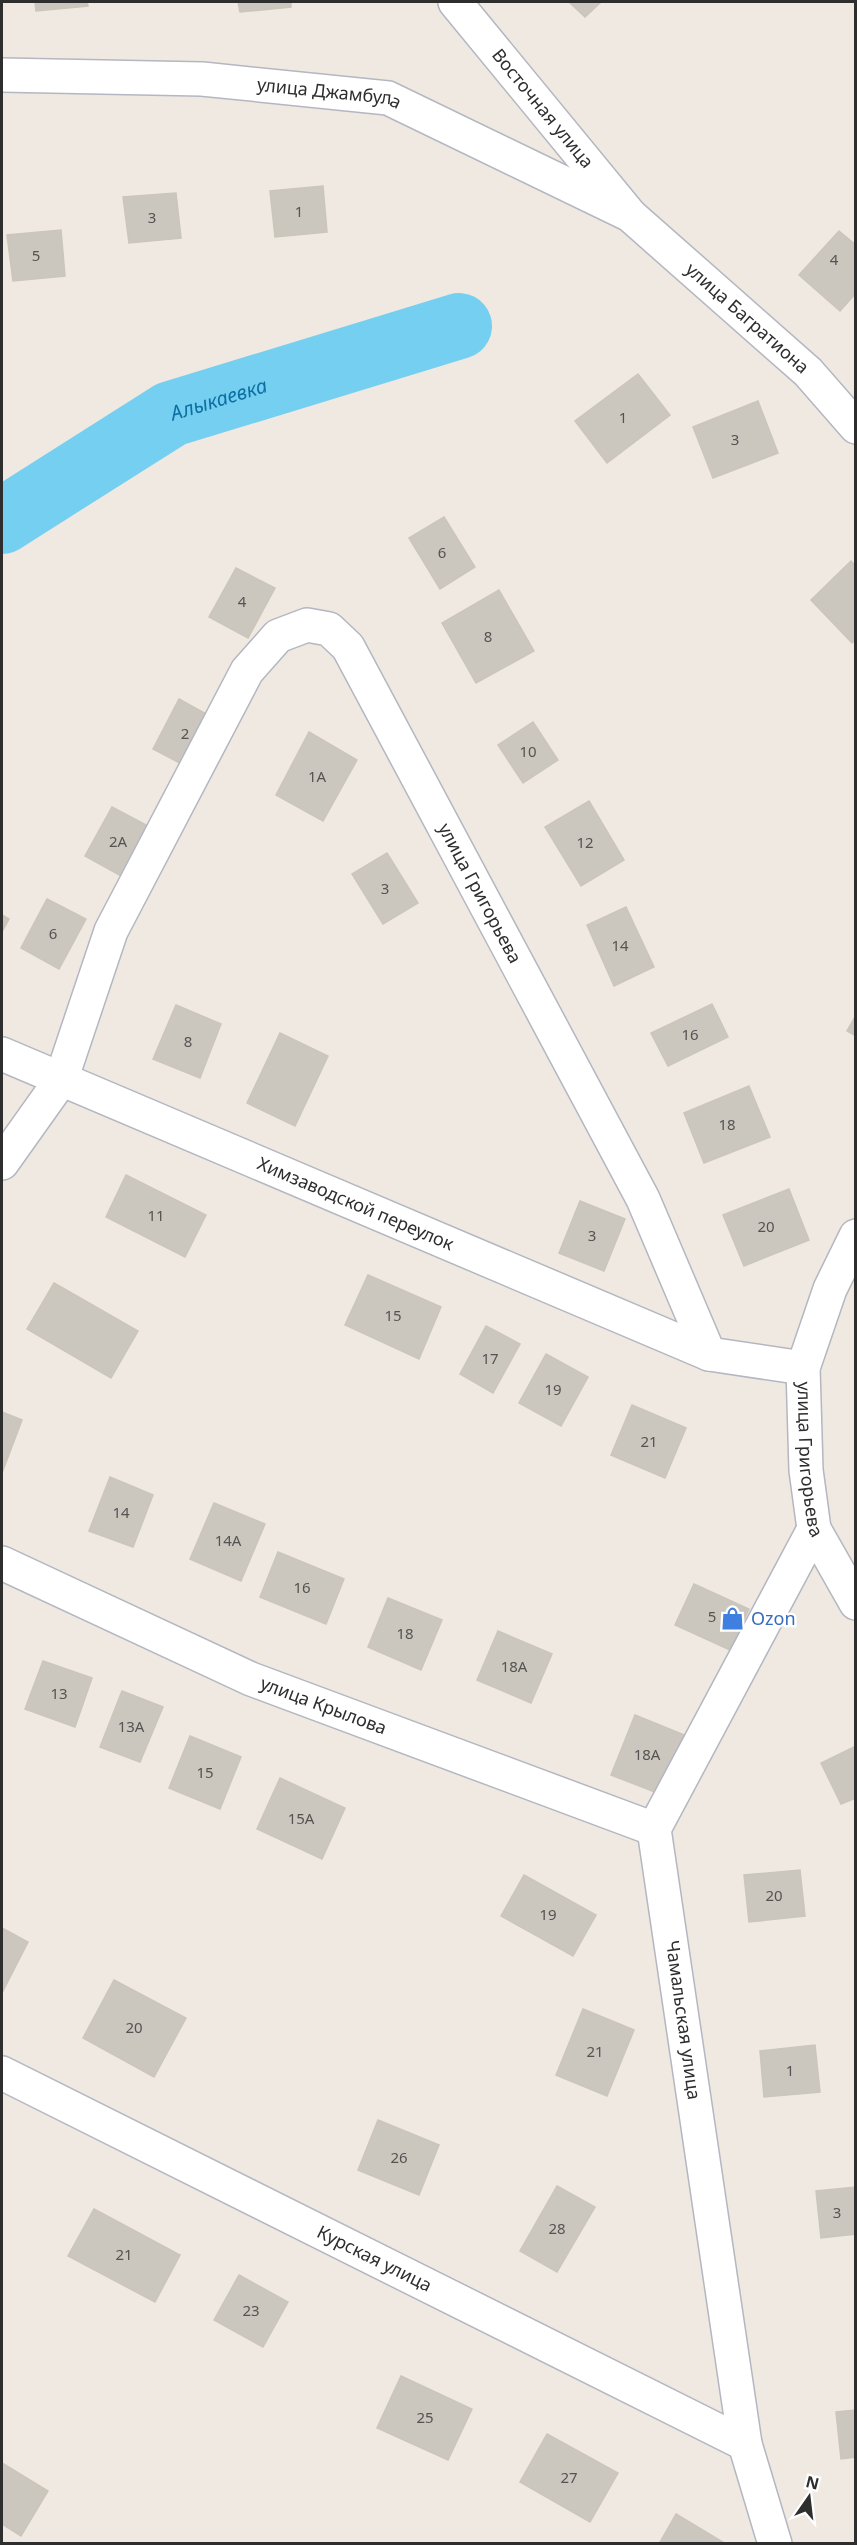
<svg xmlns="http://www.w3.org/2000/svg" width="857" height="2545" viewBox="0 0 857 2545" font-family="'Noto Sans',sans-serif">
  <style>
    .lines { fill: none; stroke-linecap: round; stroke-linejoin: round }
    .river { stroke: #75cff0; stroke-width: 66 }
    .building { fill: #cbc7bf; stroke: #cbc5ba; stroke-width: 1.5 }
    .street-casing { stroke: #b4b7c1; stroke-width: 36 }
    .secondary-casing { stroke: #b4b7c1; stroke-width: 36 }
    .street { stroke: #fff; stroke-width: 33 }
    .secondary { stroke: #fff; stroke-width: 33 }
    .labels { text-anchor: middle; stroke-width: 5; stroke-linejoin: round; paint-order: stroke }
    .number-label { font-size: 15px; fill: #555452 }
    .street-label { font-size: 18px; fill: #2e2e2e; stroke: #fff }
    .shop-label { font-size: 18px; fill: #366cbe; stroke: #fff; text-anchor: start }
    .water-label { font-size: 20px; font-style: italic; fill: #0d6fa3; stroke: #fff }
  </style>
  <rect width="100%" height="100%" fill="#efe9e1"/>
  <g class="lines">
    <path class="river" id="s1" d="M2,521l169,-107 288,-88"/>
  </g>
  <g class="building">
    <path d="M35,2h52l1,4 -52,5z"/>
    <path d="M238,2h53v5l-51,5z"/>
    <path d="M569,2h32l-16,15z"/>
    <path d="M323,186l4,46 -52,5 -5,-46z"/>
    <path d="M176,193l5,45 -52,5 -6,-46z"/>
    <path d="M61,230l4,46 -52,5 -6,-46z"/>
    <path d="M839,231l17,14v48l-16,18 -41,-36z"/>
    <path d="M638,374l32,41 -63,48 -32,-42z"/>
    <path d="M758,401l20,52 -65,25 -20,-51z"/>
    <path d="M444,517l31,50 -35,22 -31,-51z"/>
    <path d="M851,561l5,5v73l-4,4 -41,-43z"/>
    <path d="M236,568l39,20 -27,50 -39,-21z"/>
    <path d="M499,590l35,61 -58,32 -34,-60z"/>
    <path d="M179,699l38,21 -26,49 -38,-20z"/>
    <path d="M533,722l25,38 -35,23 -25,-38z"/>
    <path d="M309,732l48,28 -34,61 -47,-26z"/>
    <path d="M589,801l35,59 -43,26 -36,-59z"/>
    <path d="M112,807l38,20 -27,50 -38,-21z"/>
    <path d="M387,853l31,50 -35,21 -31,-50z"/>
    <path d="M47,899l39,20 -27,50 -38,-21z"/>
    <path d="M626,907l28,60 -40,19 -27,-61z"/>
    <path d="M2,915l7,4 -7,13z"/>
    <path d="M712,1004l16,33 -60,29 -17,-33z"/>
    <path d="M176,1005l45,19 -21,54 -47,-19z"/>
    <path d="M856,1015v21l-9,-5z"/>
    <path d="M280,1033l48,23 -33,70 -48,-23z"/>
    <path d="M749,1086l21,51 -66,26 -20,-50z"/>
    <path d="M126,1175l80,40 -21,42 -79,-40z"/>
    <path d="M789,1189l20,51 -65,26 -21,-51z"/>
    <path d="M580,1201l45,18 -21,52 -45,-18z"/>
    <path d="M368,1275l73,32 -22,52 -74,-34z"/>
    <path d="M54,1283l84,48 -27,47 -84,-49z"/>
    <path d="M486,1326l34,18 -27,49 -33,-19z"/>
    <path d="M546,1354l42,23 -27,49 -42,-23z"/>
    <path d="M632,1405l54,23 -21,50 -54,-23z"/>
    <path d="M2,1412l20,8 -20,53z"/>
    <path d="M110,1477l43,18 -20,52 -44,-16z"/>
    <path d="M214,1503l51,21 -24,57 -51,-22z"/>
    <path d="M278,1552l66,27 -18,45 -66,-27z"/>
    <path d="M694,1584l55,25 -19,41 -55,-25z"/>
    <path d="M388,1598l54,22 -21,50 -53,-23z"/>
    <path d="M498,1631l54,23 -21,49 -54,-23z"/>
    <path d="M43,1661l49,17 -17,49 -50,-18z"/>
    <path d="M122,1691l41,16 -23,55 -40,-15z"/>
    <path d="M635,1715l49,20 -24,59 -49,-19z"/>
    <path d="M190,1736l51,21 -21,52 -51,-21z"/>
    <path d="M856,1746v52l-15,6 -20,-41z"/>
    <path d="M280,1778l65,30 -23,51 -65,-30z"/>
    <path d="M800,1870l5,46 -56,6 -5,-47z"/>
    <path d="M524,1875l72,40 -23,41 -72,-40z"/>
    <path d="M2,1928l26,14 -26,51z"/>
    <path d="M114,1980l72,38 -32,59 -71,-39z"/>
    <path d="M583,2009l51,21 -27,66 -51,-21z"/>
    <path d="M815,2045l5,47 -56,5 -4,-46z"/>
    <path d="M378,2120l61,25 -20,50 -61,-25z"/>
    <path d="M557,2186l38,21 -38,65 -37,-21z"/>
    <path d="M856,2187v47l-35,4 -5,-47z"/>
    <path d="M94,2209l86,46 -25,47 -87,-46z"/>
    <path d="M239,2275l49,27 -25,45 -49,-27z"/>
    <path d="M401,2376l71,33 -24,51 -71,-32z"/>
    <path d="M856,2410v47l-15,2 -5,-47z"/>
    <path d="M547,2434l71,39 -28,49 -70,-40z"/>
    <path d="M2,2463l46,28 -27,45 -19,-12z"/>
    <path d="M676,2514l50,30h-67z"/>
  </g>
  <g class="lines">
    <defs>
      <g id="street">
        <path id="s2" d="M455,2l175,213"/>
        <path id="s3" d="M2,1054l707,300"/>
        <path id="s4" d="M2,1163l59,-83 50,-149 136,-260 31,-35 29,-11 22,4 19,18 295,552 66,155 94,14"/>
        <path id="s5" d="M2,1563l249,116 403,150"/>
        <path id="s6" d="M2,2073l743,371"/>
        <path d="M775,2544l-30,-100 -91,-615 160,-300"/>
      </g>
      <g id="secondary">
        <path id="s7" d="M2,75l200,4 186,19 242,117 178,157 48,55"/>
        <path id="s8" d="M856,1236l-26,53 -27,79 3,102 8,59 42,74"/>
      </g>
    </defs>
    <use href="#street" class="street-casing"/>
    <use href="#secondary" class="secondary-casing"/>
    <use href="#street" class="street"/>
    <use href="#secondary" class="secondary"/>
  </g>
  <defs>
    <symbol id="shop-bare" viewBox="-9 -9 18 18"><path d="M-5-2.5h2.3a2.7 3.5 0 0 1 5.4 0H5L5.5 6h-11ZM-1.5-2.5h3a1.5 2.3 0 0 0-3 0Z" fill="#3f7fe0" stroke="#fff" stroke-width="2.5" paint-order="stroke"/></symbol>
  </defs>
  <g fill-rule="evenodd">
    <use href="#shop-bare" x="716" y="1602" width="33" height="33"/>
  </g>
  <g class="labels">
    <g class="number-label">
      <text x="299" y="217">1</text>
      <text x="152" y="223">3</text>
      <text x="36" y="261">5</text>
      <text x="834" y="265">4</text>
      <text x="623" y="423">1</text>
      <text x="735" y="445">3</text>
      <text x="442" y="558">6</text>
      <text x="242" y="607">4</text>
      <text x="488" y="642">8</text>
      <text x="185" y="739">2</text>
      <text x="528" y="757">10</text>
      <text x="317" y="782">1А</text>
      <text x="118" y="847">2А</text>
      <text x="585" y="848">12</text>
      <text x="385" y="894">3</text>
      <text x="53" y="939">6</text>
      <text x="620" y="951">14</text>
      <text x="690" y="1040">16</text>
      <text x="188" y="1047">8</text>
      <text x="727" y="1130">18</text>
      <text x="156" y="1221">11</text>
      <text x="766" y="1232">20</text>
      <text x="592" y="1241">3</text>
      <text x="393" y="1321">15</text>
      <text x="490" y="1364">17</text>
      <text x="553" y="1395">19</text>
      <text x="649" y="1447">21</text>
      <text x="121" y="1518">14</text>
      <text x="228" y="1546">14А</text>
      <text x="302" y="1593">16</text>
      <text x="712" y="1622">5</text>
      <text x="405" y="1639">18</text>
      <text x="514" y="1672">18А</text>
      <text x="59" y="1699">13</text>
      <text x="131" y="1732">13А</text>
      <text x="647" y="1760">18А</text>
      <text x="205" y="1778">15</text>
      <text x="301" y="1824">15А</text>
      <text x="774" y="1901">20</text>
      <text x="548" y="1920">19</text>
      <text x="134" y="2033">20</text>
      <text x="595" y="2057">21</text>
      <text x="790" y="2076">1</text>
      <text x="399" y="2163">26</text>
      <text x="837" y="2218">3</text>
      <text x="557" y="2234">28</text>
      <text x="124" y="2260">21</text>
      <text x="251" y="2316">23</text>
      <text x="425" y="2423">25</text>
      <text x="569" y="2483">27</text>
    </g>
    <g class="street-label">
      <text dy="6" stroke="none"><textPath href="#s7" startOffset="328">улица Джамбула</textPath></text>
      <text dy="6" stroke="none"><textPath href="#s2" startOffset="138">Восточная улица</textPath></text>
      <text dy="6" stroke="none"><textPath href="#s7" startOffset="812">улица Багратиона</textPath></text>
      <text dy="6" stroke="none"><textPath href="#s4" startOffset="958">улица Григорьева</textPath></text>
      <text dy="6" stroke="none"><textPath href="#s3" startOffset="384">Химзаводской переулок</textPath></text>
      <text dy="6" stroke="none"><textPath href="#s8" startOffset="234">улица Григорьева</textPath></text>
      <text dy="6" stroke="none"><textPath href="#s5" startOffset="352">улица Крылова</textPath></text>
      <text transform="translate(683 2020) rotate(82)" y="6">Чамальская улица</text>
      <text dy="6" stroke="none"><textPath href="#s6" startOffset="416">Курская улица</textPath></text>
    </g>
    <g class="shop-label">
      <text x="751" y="1625">Ozon</text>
    </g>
    <g class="water-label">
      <text dy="7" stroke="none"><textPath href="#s1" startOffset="250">Алыкаевка</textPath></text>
    </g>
  </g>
  <rect width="857" height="2545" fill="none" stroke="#2e2e2e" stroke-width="6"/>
  <g transform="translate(809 2497) rotate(14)" stroke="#ffffff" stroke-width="4.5" paint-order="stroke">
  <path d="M0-4.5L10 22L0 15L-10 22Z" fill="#2e2e2e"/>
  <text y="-9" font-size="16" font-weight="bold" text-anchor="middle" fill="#2e2e2e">N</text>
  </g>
</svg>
